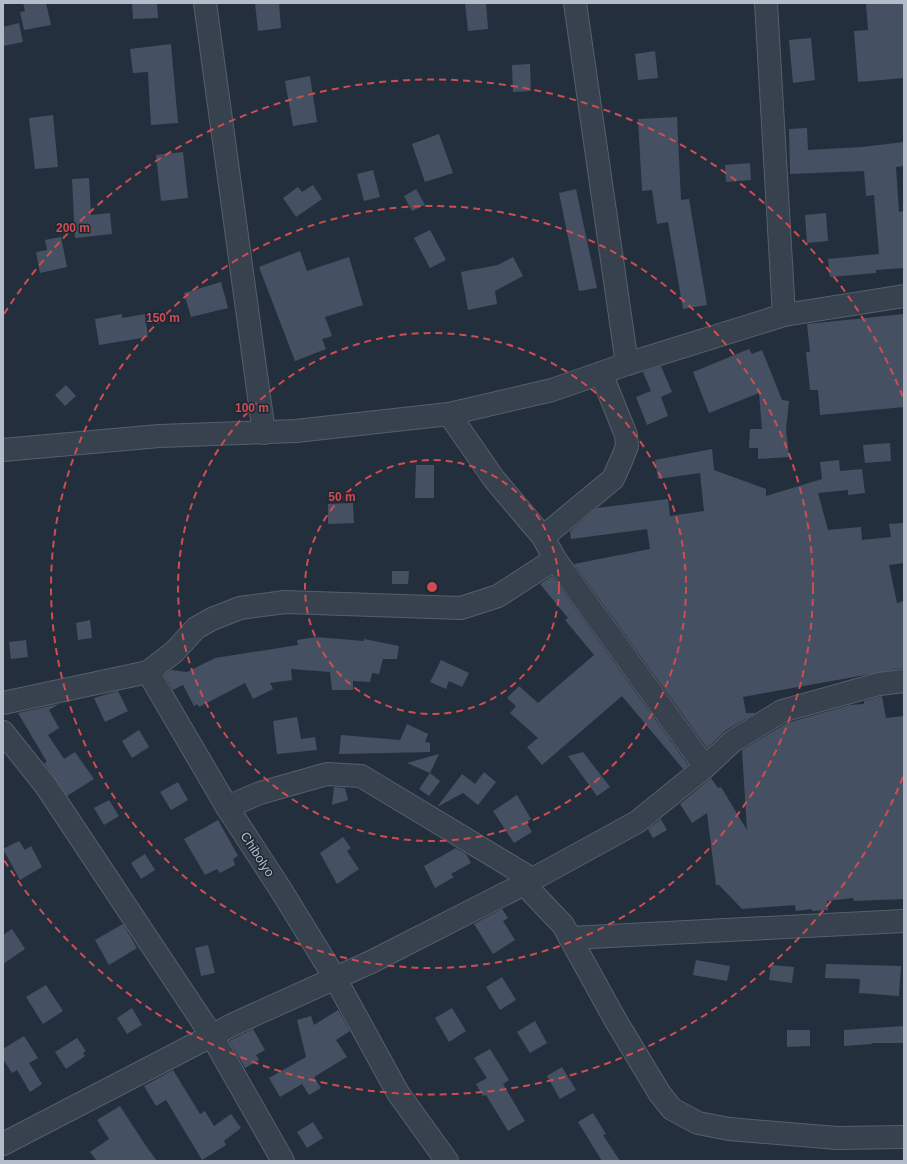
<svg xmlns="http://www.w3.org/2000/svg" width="907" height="1164" viewBox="0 0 907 1164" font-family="Helvetica,sans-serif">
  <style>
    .building { fill: #455162 }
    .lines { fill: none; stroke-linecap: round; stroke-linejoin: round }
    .minor-casing { stroke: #565f6c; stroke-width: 24 }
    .minor { stroke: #38414e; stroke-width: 22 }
    .ring { fill: none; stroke: #ce4d50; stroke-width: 2; stroke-dasharray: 7 5 }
    .labels { text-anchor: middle; stroke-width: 3; stroke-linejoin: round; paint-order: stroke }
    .street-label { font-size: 13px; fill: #b4bcc9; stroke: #1d2633 }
    .centre { fill: #ce4d50; stroke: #1d2633; stroke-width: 2 }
    .ring-label { font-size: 12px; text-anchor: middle; font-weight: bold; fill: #ce4d50; stroke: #1d2633; stroke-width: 3; stroke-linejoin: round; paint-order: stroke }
  </style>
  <rect width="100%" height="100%" fill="#242f3e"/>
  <g class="building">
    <path d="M23,3h23l5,22 -27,5 -4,-18 5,-1z"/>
    <path d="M132,3h25l1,15 -25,1z"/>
    <path d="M255,3h24l2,25 -23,3z"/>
    <path d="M465,3h21l2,26 -20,2z"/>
    <path d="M866,3h38v75l-46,4 -4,-51 14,-1z"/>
    <path d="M19,23l4,19 -20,4v-19z"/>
    <path d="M811,38l4,42 -22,3 -4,-43z"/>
    <path d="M171,44l7,79 -27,2 -3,-53 -15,1 -3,-24z"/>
    <path d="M655,51l3,27 -20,2 -3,-26z"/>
    <path d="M530,64l1,27 -18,1 -1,-27z"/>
    <path d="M310,76l7,46 -24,4 -8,-45z"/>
    <path d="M53,115l5,52 -23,2 -6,-51z"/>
    <path d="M677,117l4,83 8,-1 18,106 -24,4 -15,-87 -11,2 -5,-34 -10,1 -4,-72z"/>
    <path d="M807,128l1,22 54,-3 42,-5v24l-8,1 3,45 5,-1v57l-28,2v3l-46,4 -2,-18 51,-5 -5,-59 -8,1 -2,-25 -74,3 -1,-45z"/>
    <path d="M439,134l14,39 -28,9 -13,-38z"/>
    <path d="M183,152l5,46 -27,3 -5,-46z"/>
    <path d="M750,163l1,17 -25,2 -1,-17z"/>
    <path d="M373,170l7,27 -16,4 -7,-27z"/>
    <path d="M89,178l2,37 19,-2 2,21 -37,4 -3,-59z"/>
    <path d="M313,185l9,14 -26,18 -13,-19 15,-11 4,5z"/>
    <path d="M416,189l9,16 -13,6 -8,-15z"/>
    <path d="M576,189l21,99 -18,3 -20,-98z"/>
    <path d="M826,213l2,28 -21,2 -2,-28z"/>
    <path d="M430,230l16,30 -16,8 -16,-30z"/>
    <path d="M61,237l6,30 -27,6 -4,-21 11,-2 -2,-10z"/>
    <path d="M300,251l7,20 42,-14 14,48 -38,12 7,19 -10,3 4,10 -31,12 -36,-94z"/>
    <path d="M513,257l10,19 -28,15 2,13 -29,6 -7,-38 37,-7z"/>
    <path d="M221,282l7,26 -37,9 -7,-24z"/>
    <path d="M122,314v4l23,-4 3,23 -49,8 -4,-26z"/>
    <path d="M904,314v93l-84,8 -2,-25h-8l-4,-38h4l-3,-28z"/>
    <path d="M749,349l3,5 10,-4 20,50 7,1 -3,28 3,28 -31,2v-11h-9l1,-19h12l-3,-36 -50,20 -16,-41z"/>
    <path d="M661,366l11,26 -11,5 7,19 -21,9 -11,-28 15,-6 -8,-19z"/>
    <path d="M66,385l10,11 -11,10 -10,-11z"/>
    <path d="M890,443l1,18 -26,2 -2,-18z"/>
    <path d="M712,449l2,21 52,19v7l56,-17 -2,-17 19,-2 1,11 22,-2 3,24 -17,2v-5l-30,3 10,37 33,-3 1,13 29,-3 -2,-13 15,-1v40l-15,2 8,38 7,-2v67l-161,29 3,16h10l-30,17 -19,18 -133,-184 76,-15 -3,-20 -76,10 -1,-8 27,-23 71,-9 2,17 34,-5 -4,-38 -42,6 -3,-19z"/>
    <path d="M416,465h18v33h-19z"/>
    <path d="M353,503l1,20 -26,1v-20z"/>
    <path d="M392,571h17l-1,13h-16z"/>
    <path d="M552,576l136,189 -5,4 -61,-73 -80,69 -15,-18 11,-9 -28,-25 6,-7 -9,-8 12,-12 19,17 56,-48 -29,-35 3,-2 -28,-34z"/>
    <path d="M90,620l2,18 -14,2 -2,-17z"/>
    <path d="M316,637l48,4v-2l35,7 -2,13h-14l-4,15 -7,-1 -2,9 -17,-1v9h-21l-2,-18 -39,-3 1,11 -22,3 3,6 -20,10 -8,-16 -46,24 -2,-3 -3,2 -11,-21 -10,5 -9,-15 7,-5 16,2 28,-14 83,-13 -1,-5z"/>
    <path d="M26,640l2,17 -17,2 -2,-17z"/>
    <path d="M441,660l28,13 -7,14 -13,-6 -3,8 -16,-7z"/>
    <path d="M118,691l10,20 -23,11 -11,-24z"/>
    <path d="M882,696l4,22 18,-2v183l-50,2 -1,-3 -26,3 1,9 -16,1v-2l-16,2 -1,-6 -53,4 -23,-24h-3l-9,-72 -15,10 -12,-19 31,-26 7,10 3,-1 26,43 -5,-80 45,-27 63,-18 14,-1v-3z"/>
    <path d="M59,704l-10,6 10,18 -11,7 16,24 11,-7 19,27 -27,17 -23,-33 3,-1 -29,-49z"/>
    <path d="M297,717l4,22 14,-2 2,13 -40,4 -4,-33z"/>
    <path d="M407,724l21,10 -3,8 5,1v9l-91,2 2,-19 59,5z"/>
    <path d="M139,730l10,17 -17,11 -10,-17z"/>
    <path d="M583,752l27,35 -13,9 -29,-40z"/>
    <path d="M439,754l-9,19 -23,-10z"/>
    <path d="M484,772l12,10 -18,23 -15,-12 -26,14 25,-33 13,10z"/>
    <path d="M430,773l10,8 -11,15 -10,-7z"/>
    <path d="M178,782l10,18 -17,10 -11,-18z"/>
    <path d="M334,787l11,1 3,12 -16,5z"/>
    <path d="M517,795l14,24 -5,3 6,10 -18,11 -21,-32z"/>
    <path d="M109,800l10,16 -15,9 -10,-17z"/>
    <path d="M661,819l6,11 -14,8 -5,-9z"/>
    <path d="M218,820l20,36 -5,3 2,6 -15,8 -3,-4 -12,6 -21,-36z"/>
    <path d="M343,837l8,11 -4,3 12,18 -22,15 -17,-31z"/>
    <path d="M19,841l6,9 6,-4 11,21 -22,13 -17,-31z"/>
    <path d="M456,848l10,6 5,9 -20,11 3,3 -19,11 -11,-22z"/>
    <path d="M145,854l10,16 -14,9 -10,-16z"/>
    <path d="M502,909l6,9 -5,3 12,19 -22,14 -19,-30z"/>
    <path d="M123,924l14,24 -28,17 -14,-25z"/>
    <path d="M12,929l13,20 -22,15v-29z"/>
    <path d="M208,945l7,28 -14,3 -6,-28z"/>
    <path d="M696,960l34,6 -3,15 -34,-6z"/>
    <path d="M826,964l75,2 -2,30 -40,-3 1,-14 -35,-1z"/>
    <path d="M771,965l23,2 -2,16 -23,-3z"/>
    <path d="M502,977l14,23 -16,10 -14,-23z"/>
    <path d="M46,985l17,26 -20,13 -17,-27z"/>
    <path d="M132,1008l10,17 -15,9 -10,-16z"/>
    <path d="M452,1008l14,23 -17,11 -14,-24z"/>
    <path d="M338,1010l12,21 -14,9 11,17 -33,20 7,11 -12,7 -7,-11 -22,13 -11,-19 37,-21 -9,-37 14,-4 3,9z"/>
    <path d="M535,1021l12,22 -17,10 -13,-21z"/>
    <path d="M904,1026v17h-32v1l-28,2v-16z"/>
    <path d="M253,1029l12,21 -9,5 3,5 -14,8 -16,-27z"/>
    <path d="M787,1030h23v16l-23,1z"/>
    <path d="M24,1036l14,22 -9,5 13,21 -12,8 -13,-22 -5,3 -9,-14v-10z"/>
    <path d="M77,1038l9,13 -3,2 2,3 -19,13 -11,-17z"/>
    <path d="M490,1049l19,31 -6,4 22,37 -17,10 -22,-36 -3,1 -7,-12 11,-6 -13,-20z"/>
    <path d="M562,1067l14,23 -16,9 -13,-23z"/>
    <path d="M173,1070l27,44 5,-3 9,15 17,-12 10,14 -17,13 2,4 -24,15 -36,-60 -10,6 -12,-20z"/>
    <path d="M120,1106l26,40 11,15h-60l-7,-9 19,-13 -12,-19z"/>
    <path d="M593,1113l13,21 -3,1 17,26h-18l-24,-39z"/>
    <path d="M313,1122l10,16 -16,10 -10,-16z"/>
  </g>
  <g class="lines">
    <defs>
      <g id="minor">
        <path d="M205,3l59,430"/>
        <path d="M575,3l52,361"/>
        <path d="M766,3l18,312"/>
        <path d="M3,450l156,-14 137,-5 153,-17 103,-24 75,-26 157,-49 120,-19"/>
        <path d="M543,537l70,-58 9,-20 5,-13 -1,-11 -25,-62"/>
        <path d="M148,672l26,-20 22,-24 16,-9 28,-11 45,-6 176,6 37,-12 57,-37"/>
        <path d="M3,703l145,-31 79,135 54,83 54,88 63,115 49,68"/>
        <path d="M3,732l43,54 166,250 71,125"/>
        <path d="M705,767l28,-26 49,-30 97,-27 25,-3"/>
        <path d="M227,807l33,-14 67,-19 34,2 171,103"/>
        <path d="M524,884l39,41 53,96 44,73 12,15 26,14 31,6 108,9 67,-1"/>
        <path d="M570,938l334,-17"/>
        <path d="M3,1144l231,-120 137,-62 153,-78 113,-62 68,-55 -150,-208 -12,-22 -49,-58 -45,-65"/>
      </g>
    </defs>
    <use href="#minor" class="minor-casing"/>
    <use href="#minor" class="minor"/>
  </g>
  <g class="ring">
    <circle cx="432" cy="587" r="127"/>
    <circle cx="432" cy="587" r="254"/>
    <circle cx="432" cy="587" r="381"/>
    <path d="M903 777A508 508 0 0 1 4 860M4 314A508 508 0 0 1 903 397"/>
  </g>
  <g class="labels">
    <g class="street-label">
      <text transform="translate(258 854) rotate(57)" y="5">Chibolyo</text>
    </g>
  </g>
  <circle cx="432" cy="587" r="6" class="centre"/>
  <g class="ring-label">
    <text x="73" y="232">200 m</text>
    <text x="163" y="322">150 m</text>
    <text x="252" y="412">100 m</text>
    <text x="342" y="501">50 m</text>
  </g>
  <rect width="907" height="1164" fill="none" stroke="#b4bcc9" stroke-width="8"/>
</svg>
